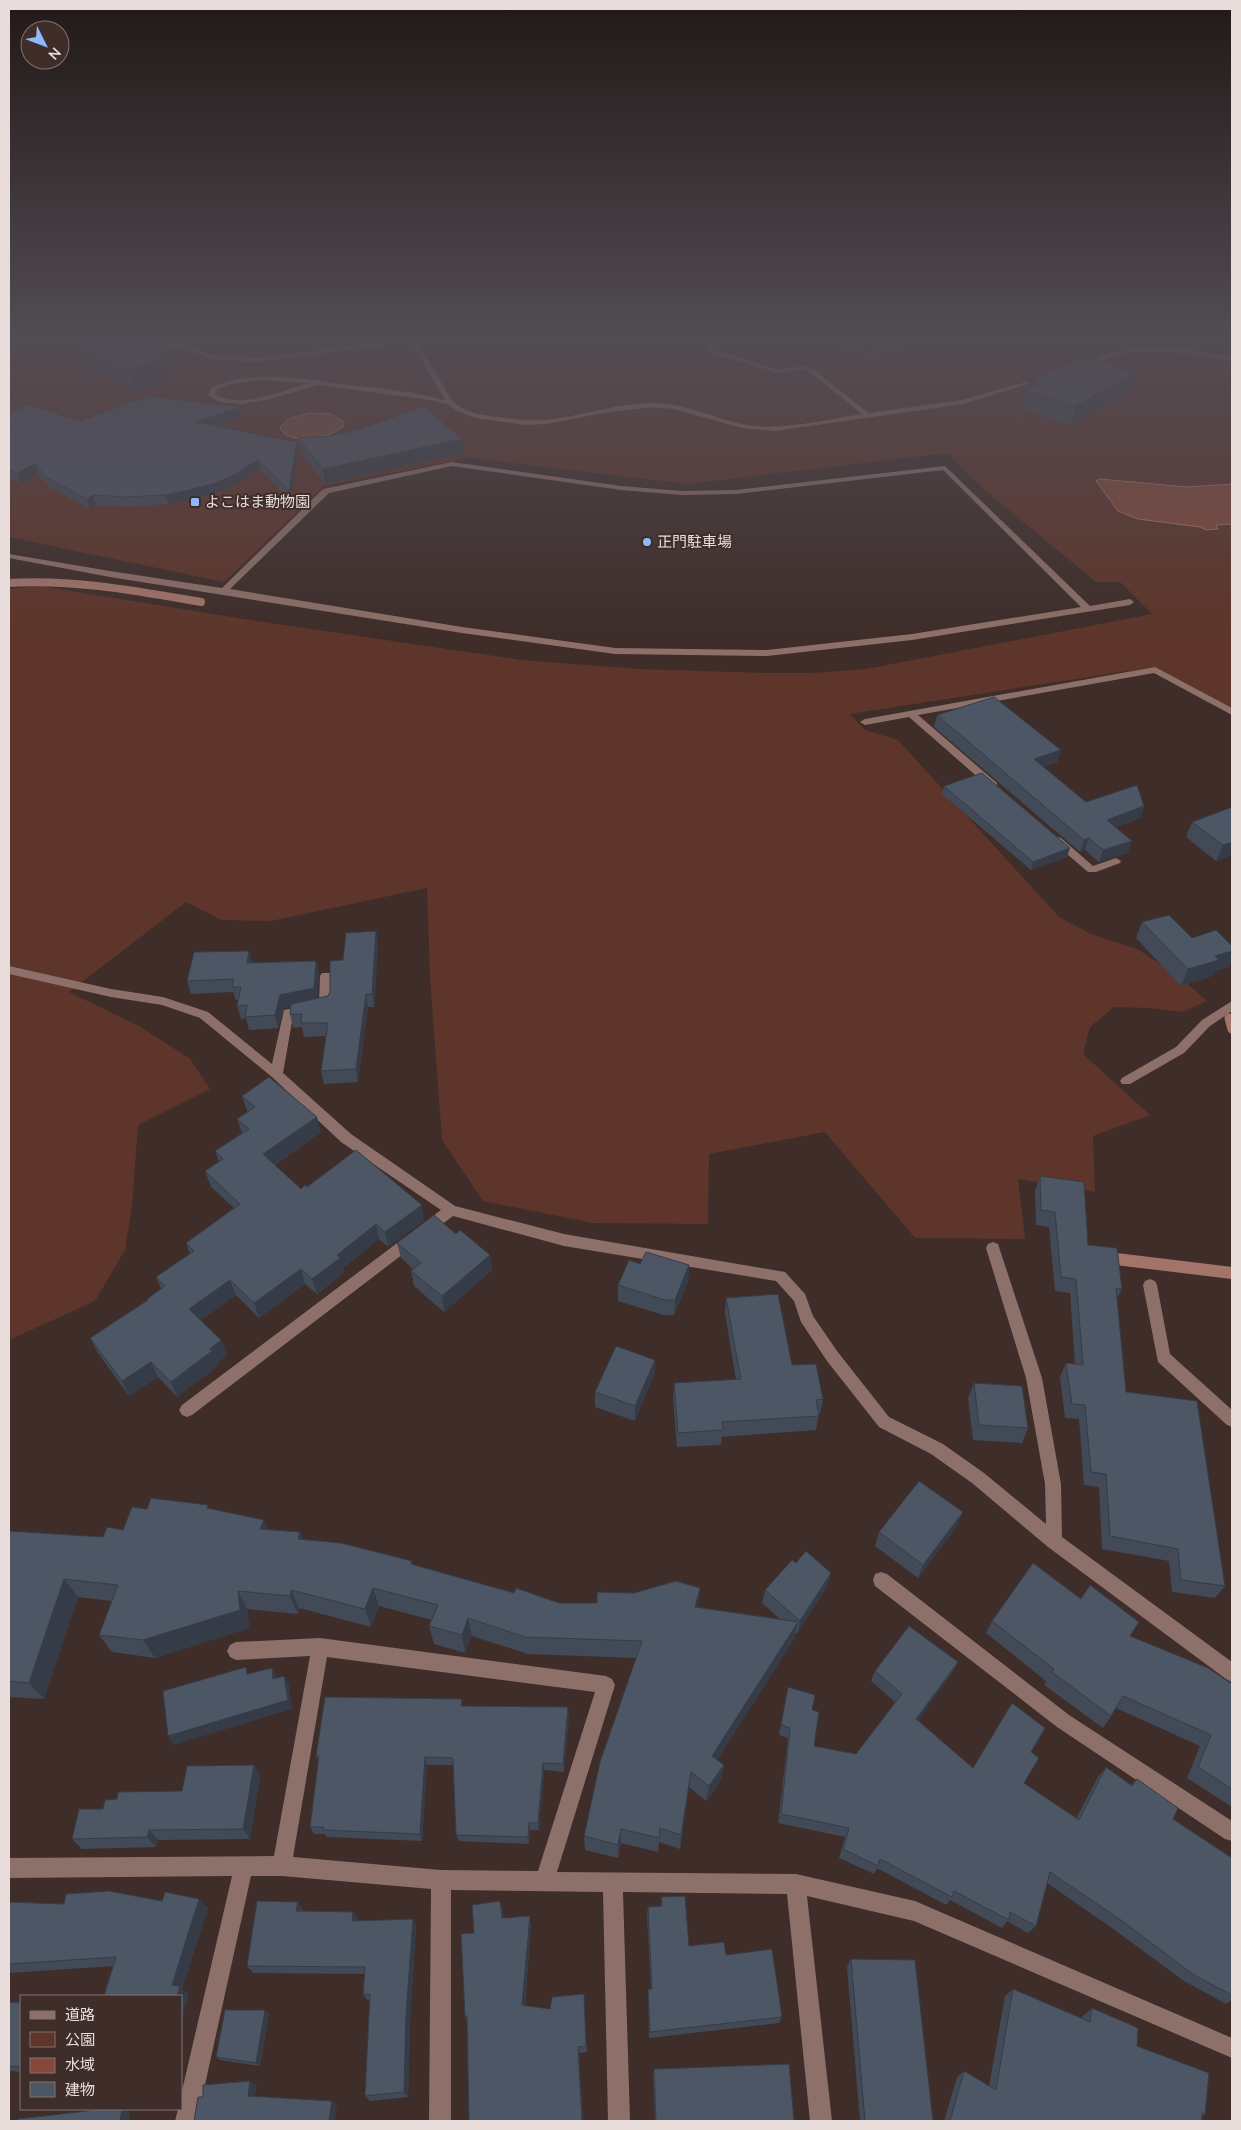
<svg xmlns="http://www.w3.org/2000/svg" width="1241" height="2130" viewBox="0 0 1241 2130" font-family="'Nunito Sans','Noto Sans JP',sans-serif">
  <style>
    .green { fill: #5e352a }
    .water { fill: #85493a; stroke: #a3756a }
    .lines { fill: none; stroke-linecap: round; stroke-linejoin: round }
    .stream-far2 { stroke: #a3756a; stroke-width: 8 }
    .stream-far1 { stroke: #a3756a; stroke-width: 9 }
    .stream { stroke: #a3756a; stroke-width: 12 }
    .minor { fill: #8d7069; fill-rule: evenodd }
    .wall { fill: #424a57 }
    .shaded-wall { fill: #363c47 }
    .building { fill: #4d5665; stroke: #363c47 }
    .poi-dot { fill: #8fb8fd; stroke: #3e2d29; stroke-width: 2 }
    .labels { text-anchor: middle; stroke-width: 4; stroke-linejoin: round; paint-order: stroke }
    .far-poi-label { font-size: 15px; fill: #e8ddda; stroke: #3e2d29; text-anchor: start }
  </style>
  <rect width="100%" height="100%" fill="#3e2d29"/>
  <path class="green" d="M9,337h1223v371l-78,-41 -304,47 15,16 33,10 161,177 32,17 46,15 43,28 27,24 -24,11 -35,-4 -34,-1 -24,20 -7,27 67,61 -57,21 2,56 -77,-13 7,60 -110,-1 -90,-106 -116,22 -1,70 -115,-1 -110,-22 -41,-61 -12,-163 -3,-89 -156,33 -50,-1 -35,-18 -117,90 72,35 49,32 20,30 -72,36 -6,82 -7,43 -30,51 -86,39v-751l31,-3 204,33 277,41 119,9 125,4h48l53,-4 286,-55 -32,-32h-24l-109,-90 -39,-38 -18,1 -243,29 -217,-26 -146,28 -100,96 -215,-45z"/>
  <g class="water">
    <path d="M821,337l11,1 27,-1 -4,4 12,3 -13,5z"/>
    <path d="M920,337h7l4,3 -8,3 -24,2 -20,10 -3,4 -10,-4 7,-4 8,-1 15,-8z"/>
    <path d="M311,413l21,1 12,8v4c-12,12 -58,21 -64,1l10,-9z"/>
    <path d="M1100,479l87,8 45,-3v40l-16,1 2,4 -12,1 -6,-3 -62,-8 -20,-8 -22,-30z"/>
  </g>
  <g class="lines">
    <path class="stream-far2" d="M9,583c65,-4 128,8 192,19"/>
    <path class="stream-far1" d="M1229,1018l3,11"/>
    <path class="stream" d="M1116,1259l116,14"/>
    <g class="minor">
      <path d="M66,337h6l-1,3 29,7 -3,2 -31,-7z"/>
      <path d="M408,337h6l39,65c14,11 28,13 45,15 16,2 30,4 46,3 36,-3 72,-17 109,-17 30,0 59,14 88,21 39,8 82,-4 121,-10l-56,-45 -30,4 -70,-22 7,-14h7l-8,12 64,20 33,-3 60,47 93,-13 81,-23 5,1 -85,26 -188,27 -33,-3 -68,-19 -22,-2 -49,6 -57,11 -21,1 -49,-7 -19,-7 -9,-7 -26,-5 -104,-14 -47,14 -29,5 -23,-2 -11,-7 4,-8c45,-18 91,-8 139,-2 31,3 63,7 94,15l-34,-58 -156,20 -45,-3 -28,-12 -30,-2 -3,-2 3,-2 31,2 28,12 44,3 154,-19zM259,380l49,3c-25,8 -70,27 -93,11l2,-5 14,-5z"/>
      <path d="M1144,348l38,1 50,8v4c-36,-6 -72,-14 -109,-7 -14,3 -27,9 -41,13l-3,-2 31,-12z"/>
      <path d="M452,462l169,24 61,5 54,-1 209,-24 145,140 40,-7 4,3 -4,3 -218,35 -145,16 -152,-2 -153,-21 -352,-56 -101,-19v-4l101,17 112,17 101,-99zM452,466l169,24 61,5 54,-1 207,-24 138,137 -169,27 -145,16 -152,-2 -153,-21 -232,-38 99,-96z"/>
      <path d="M1155,667l77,41v7l-78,-42 -236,42 79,68v4h-8l-80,-70 -44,8 -5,-3 5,-3z"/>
      <path d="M1057,837l4,1 32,28 23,-8 5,3 -1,2 -24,9h-8l-35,-30 -1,-2 1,-2z"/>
      <path d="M9,966l102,23 52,8 45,15 64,52 12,-54 35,-8 1,-26 2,-3h8l2,3 -1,29 -2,3 -36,8 -10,57 68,61 104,72 109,28 221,38 20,22 8,22 24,35 52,66 54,27 41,29 62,51 -1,-40 -19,-106 -40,-130 2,-4 5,-2 5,2 44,134 19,106 1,53 170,125v20l-6,-3 -178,-132 -76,-64 -41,-29 -52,-27 -52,-66 -26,-39 -7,-21 -18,-20 -212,-35 -111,-30 -261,199 -5,2 -5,-2 -3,-5 3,-5 259,-195 -100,-68 -69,-65 -72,-59 -38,-13 -51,-8 -102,-23z"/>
      <path d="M1232,1001v10l-22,15 -26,27 -54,31h-8l-2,-3 2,-3 54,-31 26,-27z"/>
      <path d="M1150,1279l5,2 2,4 13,69 62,56v17l-5,-2 -69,-63 -15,-77 2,-4z"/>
      <path d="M881,1572l6,2 182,141 163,106v20l-7,-2 -168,-112 -182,-141 -2,-6 2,-6z"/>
      <path d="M320,1638l286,38 6,3 3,6 -58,187 239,2 119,27 317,137v20l-318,-137 -107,-25 25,225h-22l-23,-227 -164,-2 7,229h-22l-5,-229 -152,-2v231h-22l2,-232 -149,-13h-31l-54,245h-22l3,-12h3v-14l51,-219 -223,2v-20l265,-2 36,-200 -74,4 -6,-3 -3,-6 3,-6 6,-3zM327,1657l268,35 -57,179 -97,-1 -148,-13z"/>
    </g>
  </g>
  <g class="wall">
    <path d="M78,337h88l3,11 2,29 -37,13 -48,-22 -6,-19 3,-9h-4z"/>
    <path d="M1029,381l101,11 -60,33 -48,-16 4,-19 2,-1z"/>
    <path d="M242,407l1,10 -28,9 82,16 1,10 -8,49 -30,-32 -21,14 -21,9 -26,8 -24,4 -41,3 -31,-2 -6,4 -41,-22 -11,-13 -17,9 -12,-4v-66l71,8z"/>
    <path d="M298,438l164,1 1,14 -138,31 -24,-31z"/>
    <path d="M937,715l124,35 -4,12 -14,5 43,35 58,4 -4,12 -24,9 12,26 -29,9 -14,-12 -5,2 -146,-125z"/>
    <path d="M944,786l123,71 -36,13 -89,-76z"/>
    <path d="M1232,807v50l-1,-2 -15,6 -30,-24 6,-15z"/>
    <path d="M1142,922l50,16 40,8v13l-3,8 -14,4 -3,5 -31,10 -45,-48z"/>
    <path d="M376,931l2,13 -4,63h-6l-10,75 -34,2 -3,-13 5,-35 -22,1 -2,-10 -9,1 -3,-14 1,-8 -7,2 -6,20 -29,2 -3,-12 -5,1 -4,-13 1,-6h-2l-3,-8 -42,2 -4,-13 66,-18 63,-2 3,13 -2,24 11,-2 15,-36z"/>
    <path d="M242,1096l79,36 -46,33 26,24 6,-2 117,33 -36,27 -9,-8 -36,29 1,5 -27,21 -12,-10 -46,34 -23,-23 -35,25 26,35 -10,8 1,3 -41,31 -19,-20 -29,19 -31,-43 -8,-15 58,-37 13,-12 -5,-12 34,-23 -4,-11 48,-35 -23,-21 -6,-16 14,-9 -4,-11 27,-18 -5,-14 11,-7 -1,-1z"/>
    <path d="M1040,1176l48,69 34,44 -5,9 9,94 99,194 -10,12 -43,-6 -3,-31 -67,-12 -3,-62 -15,-2 -5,-66 -14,-1 -5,-41 6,-14 9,1 -5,-71 -15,-2 -6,-64 -13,-2 -1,-34z"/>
    <path d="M456,1234l34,21 2,15 -48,42 -30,-26 -3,-15 2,-2 -12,-11 -4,-15z"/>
    <path d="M640,1264l49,1 -1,16 -14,34h-10l-46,-14v-16z"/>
    <path d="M726,1298l66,67 31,34 -3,15h-1l-3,16 -94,7 -1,8 -44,2 -4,-49 1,-15 62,-3 -11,-67z"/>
    <path d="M655,1360l-1,15 -19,46 -40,-14v-15z"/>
    <path d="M974,1383l54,45 -6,15 -49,-3 -5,-42z"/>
    <path d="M147,1509h63l58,20 32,3 2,7 111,26 101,28 45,10 139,4 82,12 -18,-16 3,-13 31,-27 35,10 -4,13 -30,48 -2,-1 -1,6 -77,121 7,5 -3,15 -15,21 -17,-14 -9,62 -21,-7 -1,10 -37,-9 -3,15 -33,-8 -1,-14 52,-178 -108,-4 -56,-18 -7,17 -31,-9 -5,-18 3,-6 -53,-14 -8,21 -72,-19 -1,6 -51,-5 2,19 -94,30 -43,-6 -13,-17 13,-34 -34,-4 -34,102 -35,-2v-166l94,6 20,-7z"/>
    <path d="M957,1526l-39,52 -43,-32 4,-14z"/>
    <path d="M992,1621l138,15 102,48v123l-45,-29 13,-32 -84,-38 -5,8 -8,12 -59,-43 2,-4 -60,-48z"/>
    <path d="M958,1662l-6,11 -34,47 55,48 58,-16 -7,31 52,36 22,-42 8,-10 25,18 6,-6 36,40 59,176v5l-6,4 -42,-23 -72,-53 -65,-45 -11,43 -8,7 -21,-12 -5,7 -52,-28 -4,5 -69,-37 -3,6 -35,-16 6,-21 -67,-14 10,-85 -9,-3 9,-48 24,23 2,36 42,8 39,-52 -24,-21 4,-10z"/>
    <path d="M463,1706l106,9 -5,57 -20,-2 -5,60h-9l-1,14 -70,-3 -3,-6 -3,-70h-26l-5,76 -95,-4 -2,-3h-11l-4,-7 8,-67 -2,-4z"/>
    <path d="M254,1765l6,11 -10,63 -92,1 -2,7 -74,2 -10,-10 31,-30 14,-10 65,-8z"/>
    <path d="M661,1897l28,49 37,9 56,62 -3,6 -130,15 -1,-43v-6h3l-4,-74 1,-8 13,-1z"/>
    <path d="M162,1901l46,7 -26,81 7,5 -8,27v-25l-67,-30 -105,7v-71l55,2z"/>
    <path d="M503,1909v9l28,6 -6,82 25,3 34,-15 3,58 -8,1 4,68h-114l-1,-99 -3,-6 9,-83z"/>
    <path d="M304,1910l-1,1 50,1 5,8 58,6 -6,95 -2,76 -38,4 -5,-5 5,-95h-2l-5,-7 2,-20 -112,-1 -6,-7z"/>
    <path d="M851,1959l82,162h-73l-13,-154z"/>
    <path d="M1013,1989l69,29 1,-2 9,-8 45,38 68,69 -3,1v5h-258l13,-44 7,-6 25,15 16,-90z"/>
    <path d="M9,2002l12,1v69l-12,-1z"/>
    <path d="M265,2010l4,4 -9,52 -40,-6 -4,-3z"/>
    <path d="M654,2069l140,52h-139l-2,-46z"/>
  </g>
  <g class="shaded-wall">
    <path d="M165,337h1l3,11 2,29 -37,13 -5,-20z"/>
    <path d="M1135,374l-5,18 -60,33 5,-19z"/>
    <path d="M242,407l1,10 -45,14 -2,-9z"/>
    <path d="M462,439l1,14 -138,31 -2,-15z"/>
    <path d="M297,442l1,10 -8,49 -1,-10z"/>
    <path d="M258,460l2,9 -21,14 -21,9 -26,8 -24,4 -3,-9z"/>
    <path d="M35,464l3,10 -17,9 -3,-10z"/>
    <path d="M93,495l3,10 -6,4 -3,-10z"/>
    <path d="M1061,750l-4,12 -26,9 3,-12z"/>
    <path d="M1144,806l-4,12 -37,13 4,-11z"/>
    <path d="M1089,838l-4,12 -5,2 4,-12z"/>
    <path d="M1132,841l-4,12 -29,9 4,-12z"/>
    <path d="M1232,842v9l-1,4 -15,6 7,-16z"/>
    <path d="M1070,848l-3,9 -36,13 2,-8z"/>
    <path d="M376,931l2,13 -4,63 -2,-13z"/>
    <path d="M249,951l4,13 -6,-1z"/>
    <path d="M1232,951v8l-3,8 -14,4 -3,5 -31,10 7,-17 27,-13z"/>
    <path d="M316,961l3,13 -2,26 -33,8 -6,20 -3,-13 5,-20z"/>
    <path d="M366,994l2,13 -10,75 -2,-13z"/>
    <path d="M317,1117l4,15 -54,38 -4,-16z"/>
    <path d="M422,1205l2,15 -36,27 -3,-15z"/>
    <path d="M376,1224l3,15 -36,29 1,5 -27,21 -5,-15 25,-24z"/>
    <path d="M490,1255l2,15 -48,42 -2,-16z"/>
    <path d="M689,1265l-1,16 -14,34 1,-15z"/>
    <path d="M301,1269l4,15 -46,34 -5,-15z"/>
    <path d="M230,1280l6,15 -40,29 -7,-15z"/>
    <path d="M221,1340l6,15 -10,8 1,3 -41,31 -6,-15z"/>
    <path d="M655,1360l-1,15 -19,46v-15z"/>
    <path d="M151,1362l7,15 -29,19 -7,-15z"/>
    <path d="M963,1512l-6,14 -39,52 5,-13z"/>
    <path d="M264,1520l8,19 -12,-10z"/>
    <path d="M300,1532l7,19 -9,-12z"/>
    <path d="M831,1573l-4,13 -30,48 3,-13z"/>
    <path d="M64,1579l14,18 -34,102 -15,-16z"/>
    <path d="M373,1588l6,18 -8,21 -6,-18z"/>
    <path d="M700,1588l-2,18 -5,19 2,-18z"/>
    <path d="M291,1590l8,18 -1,6 -8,-18z"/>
    <path d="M238,1591l9,18 2,19 -94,30 -12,-18z"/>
    <path d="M468,1618l4,18 -7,17 -3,-18z"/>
    <path d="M798,1622l-4,17 -84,132 2,-15z"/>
    <path d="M958,1662l-6,11 -41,56 5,-10z"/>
    <path d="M272,1668l5,9 1,11 -5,-9z"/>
    <path d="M284,1676l5,9 3,24 -118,36 -6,-9z"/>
    <path d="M568,1707l1,8 -5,57 -1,-8z"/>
    <path d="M425,1757l2,8 -5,76 -2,-7z"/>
    <path d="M543,1763l1,7 -5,60 -1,-7z"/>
    <path d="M254,1765l6,11 -10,63 -7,-10z"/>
    <path d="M724,1765l-3,15 -15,21 3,-15z"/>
    <path d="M691,1772l-2,15 -9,62 1,-14z"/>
    <path d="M529,1823l1,7 -1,14 -1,-7z"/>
    <path d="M621,1829v14l-3,15v-13z"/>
    <path d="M149,1830l9,10 -2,7 -9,-10z"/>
    <path d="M199,1899l9,9 -26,81 7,5 -8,27v-25h-4l-5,-11z"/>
    <path d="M500,1901l3,8 1,18 -2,-9z"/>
    <path d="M298,1902l6,8 -2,9 -6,-8z"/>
    <path d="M353,1912l5,7 -1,9 -5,-7z"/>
    <path d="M530,1916l1,8 -7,88 -2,-7z"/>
    <path d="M413,1919l3,7 -6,95 -2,76 -4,-5 2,-77z"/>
    <path d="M265,2010l4,4 -9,52 -4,-3z"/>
    <path d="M578,2047l1,6 4,68h-1z"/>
    <path d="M250,2081l7,5 -3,15 -6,-5z"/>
    <path d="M332,2101l5,5 -2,15h-6z"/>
    <path d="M122,2109h4l4,2 -1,10h-9z"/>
  </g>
  <g class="building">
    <path d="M83,337h82l1,20 -37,13 -49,-21z"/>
    <path d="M1088,355l47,19 -60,32 -49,-16 12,-6 -9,-3z"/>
    <path d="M147,396l95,11 -46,15 101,20 -8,49 -31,-31 -21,13 -21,10 -27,7 -24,5 -41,2 -31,-2 -6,4 -41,-22 -11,-13 -17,9 -9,-3v-57l19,-9 52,17z"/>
    <path d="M424,406l38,33 -139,30 -25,-31 31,-2 29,-6z"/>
    <path d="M994,697l67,53 -27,9 52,43 51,-17 7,21 -37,14 25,21 -29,9 -14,-12 -5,2 -147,-125z"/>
    <path d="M982,773l88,75 -37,14 -89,-76z"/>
    <path d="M1232,807v35l-9,3 -31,-23z"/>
    <path d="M1169,915l23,23 24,-8 16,16v5l-17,5 4,4 -31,9 -46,-47z"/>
    <path d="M376,931l-4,63h-6l-10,75 -35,2 7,-48h-27l1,-9h-12l1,-10 37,-8 2,-4v-31l13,-1 3,-27z"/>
    <path d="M249,951l-2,12 69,-2 -2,27 -34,7 -5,20 -30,2 2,-12 -10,1 4,-19h-9l2,-8 -47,2 7,-29z"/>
    <path d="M269,1077l48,40 -54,37 38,35 4,-4 2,2 49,-37 66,55 -37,27 -9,-8 -39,31 3,3 -28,21 -11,-10 -47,34 -24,-23 -41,29 32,31 -11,9 2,2 -41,31 -20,-20 -29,19 -32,-43 58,-38 -1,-1 18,-13 -9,-9 38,-26 -8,-8 54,-39 -35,-33 18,-12 -8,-8 34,-22 -12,-10 18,-12 -13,-11z"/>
    <path d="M1040,1176l44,6 4,63 29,3 5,41 -6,-1 10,104 71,9 28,185 -44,-6 -3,-31 -68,-13 -4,-62 -15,-2 -6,-67 -13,-1 -6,-41 17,2 -7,-86 -15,-2 -6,-65 -14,-2z"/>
    <path d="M434,1215l22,19 4,-4 30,25 -48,41 -31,-25 10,-8 -24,-20z"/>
    <path d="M646,1252l43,13 -14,35h-10l-47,-15 11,-25 11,4z"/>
    <path d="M778,1294l14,71 24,-1 7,35 -7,1 3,16 -97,6 1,8 -45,3 -4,-50 67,-4 -15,-81z"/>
    <path d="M616,1346l39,14 -20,46 -40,-14z"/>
    <path d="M974,1383l48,3 6,42 -49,-3z"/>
    <path d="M919,1481l44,31 -40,53 -44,-33z"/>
    <path d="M151,1498l57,7 -1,3 57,12 -4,9 40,3 -2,7 43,4 71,18 -1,3 103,29 2,-5 43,15h38v-11l37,1 42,-12 24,7 -5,19 103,15 -86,134 12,9 -15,21 -18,-14 -10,63 -21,-7 -1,10 -38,-9 -3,16 -34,-9 16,-74 42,-121 -117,-4 -57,-19 -6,17 -33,-9 9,-21 -65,-17 -8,21 -74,-19 -1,6 -52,-5 2,19 -97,30 -44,-5 19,-50 -54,-6 -35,104 -20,-2v-150l94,6 4,-10 16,3 9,-23 15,2z"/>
    <path d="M806,1551l25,22 -31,48 -35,-31 27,-30 4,3z"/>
    <path d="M1033,1563l48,36 9,-14 49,37 -9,14 78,32 24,16v105l-34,-22 13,-32 -88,-39 -12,20 -59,-44 2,-3 -62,-48z"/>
    <path d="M909,1626l49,36 -42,57 57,49 39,-65 33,25 -14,24 8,6 -15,25 55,37 27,-53 26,19 5,-7 41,29 -5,11 59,39v137l-38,-20 -73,-55 -71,-48 -14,54 -26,-14 -1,8 -55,-29 -2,6 -72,-38 -2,7 -35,-17 6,-21 -68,-14 9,-86 -9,-3 7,-38 27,8 -3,15 7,2 -5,34 42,8 46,-60 -27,-23z"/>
    <path d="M246,1667l1,7 25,-6 1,11 11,-3 4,24 -120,36 -5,-45z"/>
    <path d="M325,1697l137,2 -1,7 107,1 -5,57 -20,-1 -5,60h-9l-1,14 -72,-2 -3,-77 -28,-1 -5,77 -97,-4 1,-3h-14l9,-71h-3z"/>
    <path d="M254,1765l-11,64 -94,1 -2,7 -75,2 7,-30h24l2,-9 12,-1 1,-7 64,-1 5,-25z"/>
    <path d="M109,1891l53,10 3,-9 34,7 -27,86 8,1 -3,10h-73l12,-39 -107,7v-62l55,2 2,-10z"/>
    <path d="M685,1896l4,50 35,-4 2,13 46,-6 10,68 -132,15 -2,-43h4l-4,-82 14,-1 -1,-9z"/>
    <path d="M257,1901l41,1 -2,9 57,1 -1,9 61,-2 -7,96 -2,77 -39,4 5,-102h-7l2,-27 -118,-1z"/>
    <path d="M500,1901l2,17 28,-2 -8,89 28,4 2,-12 32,-3 2,52 -8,1 4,74h-113l-2,-105h-2l-4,-82 13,-1 -2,-28z"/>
    <path d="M851,1959l64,1 18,161h-68z"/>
    <path d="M1013,1989l77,33 2,-14 46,20 -1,18 72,27 -4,42 -3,-2v8h-252l14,-50 32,19z"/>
    <path d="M9,2002l12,1v64l-12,-1z"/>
    <path d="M225,2010h40l-9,53 -40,-6z"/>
    <path d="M789,2064l5,57h-138l-2,-52z"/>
    <path d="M250,2081l-2,15 84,5 -3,20h-135l4,-24h5v-12z"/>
    <path d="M104,2109h18l-2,12h-103l1,-2z"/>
  </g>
  <linearGradient id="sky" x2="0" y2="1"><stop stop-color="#221917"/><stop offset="0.53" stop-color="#524c54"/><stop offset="1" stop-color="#524c54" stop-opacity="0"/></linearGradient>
  <rect width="1241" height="635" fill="url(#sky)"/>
  <g class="poi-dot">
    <rect x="190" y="497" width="10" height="10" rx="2.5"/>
    <circle cx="647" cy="542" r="5"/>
  </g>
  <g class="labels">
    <g class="far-poi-label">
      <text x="205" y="507">よこはま動物園</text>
      <text x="657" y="547">正門駐車場</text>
    </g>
  </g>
  <rect width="1241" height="2130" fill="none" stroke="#e8ddda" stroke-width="20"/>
  <rect x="20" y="1995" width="162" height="115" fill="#3e2d29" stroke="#827370"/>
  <rect x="30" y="2011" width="25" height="8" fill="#8d7069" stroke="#827370"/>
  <text x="65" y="2020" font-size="15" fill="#e8ddda">道路</text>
  <rect x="30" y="2032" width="25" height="15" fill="#5e352a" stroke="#827370"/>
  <text x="65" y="2045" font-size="15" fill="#e8ddda">公園</text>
  <rect x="30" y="2058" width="25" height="15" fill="#85493a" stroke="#827370"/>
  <text x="65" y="2070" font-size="15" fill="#e8ddda">水域</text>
  <rect x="30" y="2082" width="25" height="15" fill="#4d5665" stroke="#827370"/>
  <text x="65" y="2095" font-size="15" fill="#e8ddda">建物</text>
  <g transform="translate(45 45) rotate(132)"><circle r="24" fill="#3e2d29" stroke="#827370"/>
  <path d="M0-4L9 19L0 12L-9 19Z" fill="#8fb8fd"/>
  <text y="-8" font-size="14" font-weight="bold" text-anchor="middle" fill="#e8ddda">N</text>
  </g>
</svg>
